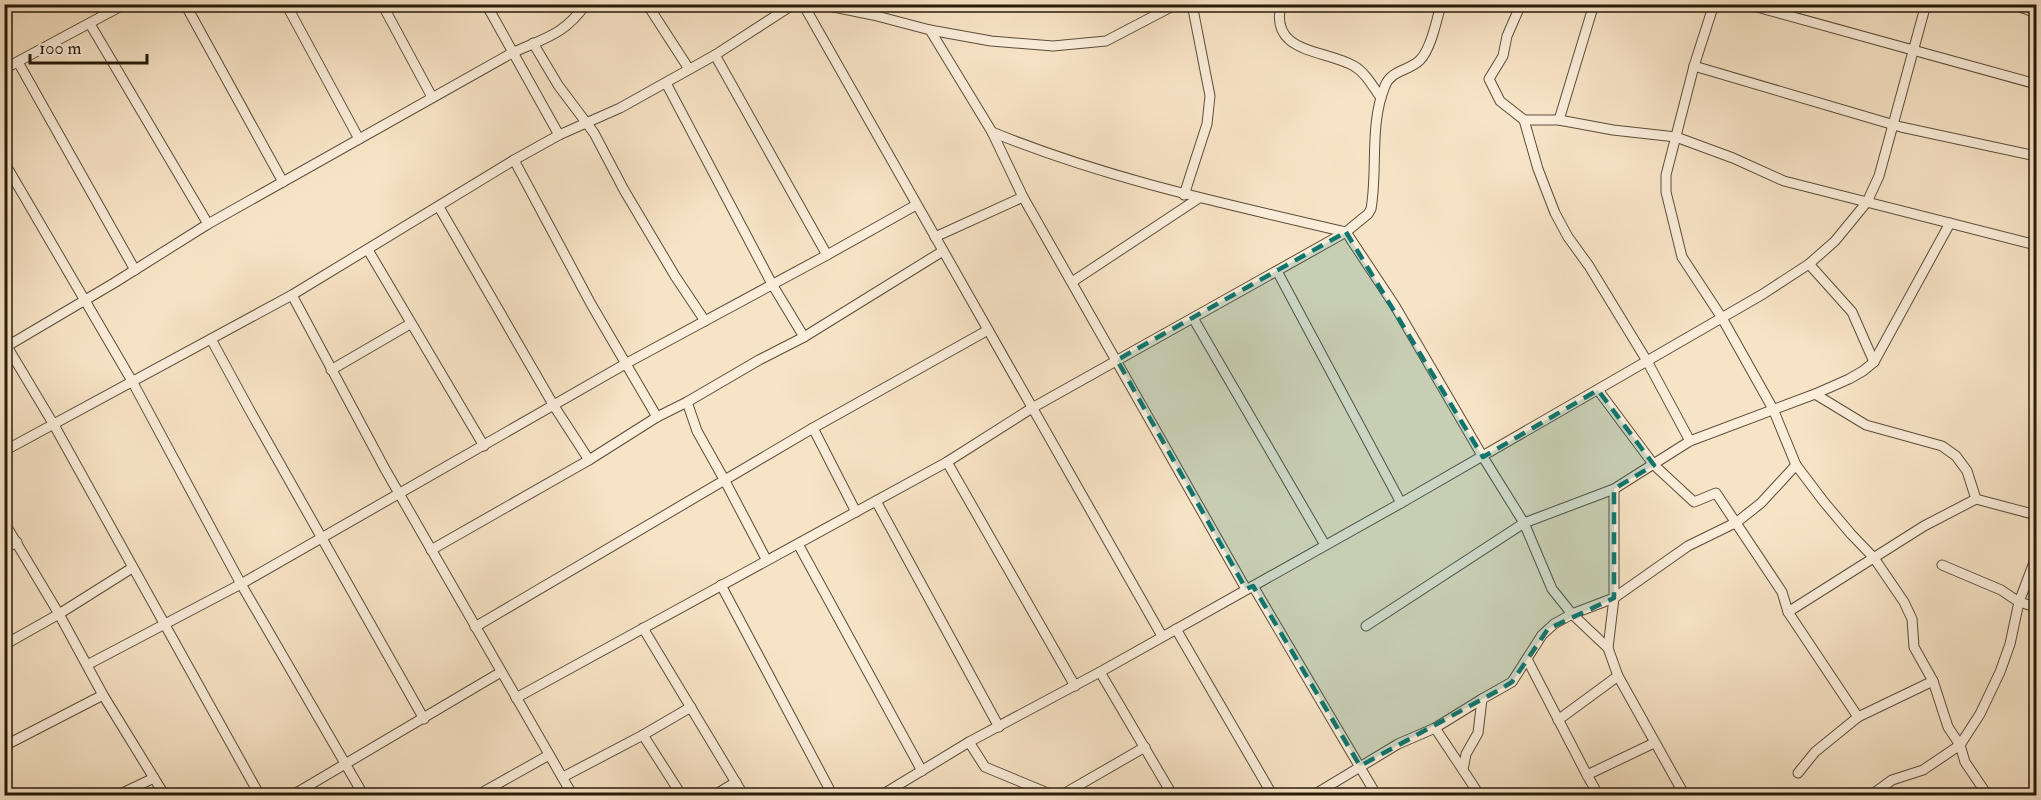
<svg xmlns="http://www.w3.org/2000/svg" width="2041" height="800" viewBox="0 0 2041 800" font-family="'IM FELL Double Pica',serif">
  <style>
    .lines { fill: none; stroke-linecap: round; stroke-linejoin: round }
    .minor-casing { stroke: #5c4c39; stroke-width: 11 }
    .minor { stroke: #faedda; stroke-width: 9 }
    .marked { fill: #0f766e; fill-opacity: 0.2; stroke: #0f766e; stroke-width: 4.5; stroke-dasharray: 12 8; stroke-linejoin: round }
  </style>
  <rect width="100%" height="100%" fill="#f7e4c6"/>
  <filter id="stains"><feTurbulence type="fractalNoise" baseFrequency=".00333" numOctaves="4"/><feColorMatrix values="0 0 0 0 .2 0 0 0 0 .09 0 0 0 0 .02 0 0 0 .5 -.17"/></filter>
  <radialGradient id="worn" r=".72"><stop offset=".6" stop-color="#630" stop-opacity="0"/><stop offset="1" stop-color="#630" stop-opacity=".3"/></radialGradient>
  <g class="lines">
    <defs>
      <g id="minor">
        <path d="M185,4l98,178"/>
        <path d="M286,4l73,135"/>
        <path d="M382,4l50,93"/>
        <path d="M486,4l73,131"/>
        <path d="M647,4l42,65"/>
        <path d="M803,4l359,632"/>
        <path d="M819,4l54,11 57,15 62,102 31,65 223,392"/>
        <path d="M1281,4c-12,50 43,45 73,62 12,7 19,21 27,32"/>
        <path d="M1521,4l-14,32 -4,20 -14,23 11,22 24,19 14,49 17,44 13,24 21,29 58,95 43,80"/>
        <path d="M1714,4l-20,62 -28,109v17l16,65 40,61 51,91 23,56 28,37 27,32 23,24 30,44 8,17 2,28 19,34 15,46 12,18 5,17 23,34"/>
        <path d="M1746,4l290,80"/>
        <path d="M2012,4l24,9"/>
        <path d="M90,24l118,200"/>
        <path d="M930,30l61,11 62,5 53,-5 67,-35 20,1"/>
        <path d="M533,43l25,42 36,48 30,57 51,86 30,45"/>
        <path d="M715,55l112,200"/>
        <path d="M18,62l117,208"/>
        <path d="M1694,66l207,61 135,29"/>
        <path d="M4,69l121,-65"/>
        <path d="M666,83l106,201 32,53"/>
        <path d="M1524,120h35l35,-116"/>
        <path d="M1559,120l54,10 63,7 57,21 51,23 252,64"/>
        <path d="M992,132c115,47 234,72 354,100l49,74 88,151 41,66 28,66 20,25 36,34 10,28 67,120"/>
        <path d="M514,160l77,144 66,113"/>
        <path d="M4,162l128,219 109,203 123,212"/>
        <path d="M1184,195l23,-71 3,-28 -18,-92"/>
        <path d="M439,207l115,199 35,54"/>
        <path d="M935,237l88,-40"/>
        <path d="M368,250l116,196"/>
        <path d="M1809,264l43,48 22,50"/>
        <path d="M1277,271l124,232"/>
        <path d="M1072,282l127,-84"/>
        <path d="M292,295l93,174 188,327"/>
        <path d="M1193,318l132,227"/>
        <path d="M211,339l38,70 175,310"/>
        <path d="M5,343l49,82 206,371"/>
        <path d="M4,348l110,-65 94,-59 304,-171c32,-15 51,-17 74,-49"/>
        <path d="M331,370l79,-46"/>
        <path d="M1598,390l56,75 40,37 22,-9 66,99 6,20 70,105"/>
        <path d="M1815,394l51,31 76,21 14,10 11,15 9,28"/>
        <path d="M687,402l10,29 28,50 41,78"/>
        <path d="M813,428l43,84"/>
        <path d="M4,451l288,-156 222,-135 45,-25 61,-27 95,-53 79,-51"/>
        <path d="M947,462l128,224"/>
        <path d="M876,501l123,226"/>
        <path d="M4,522l55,92 44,81 62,101"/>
        <path d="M798,544l124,227"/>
        <path d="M4,549l13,-7"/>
        <path d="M431,550l158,-90 68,-43 30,-15 72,-42 45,-23 139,-86"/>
        <path d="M1942,565l59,25 18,12 17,5"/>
        <path d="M721,585l112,211"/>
        <path d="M1253,586l124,210"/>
        <path d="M1788,612l136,-86 52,-27 60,16"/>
        <path d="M1366,626l158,-103 90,-34 76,-48 125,-47 34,-15 14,-8 11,-9 76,-139"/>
        <path d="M475,627l338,-199 175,-98"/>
        <path d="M643,628l101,168"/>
        <path d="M1176,629l97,167"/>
        <path d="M4,645l55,-31 73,-46"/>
        <path d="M1608,648l6,-50v-109"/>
        <path d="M1527,659l60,116 12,21"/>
        <path d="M87,665l154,-81 386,-221 200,-108 89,-50"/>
        <path d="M1100,672l73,124"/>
        <path d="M516,698l431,-236 85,-54 314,-176 22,-18 3,-5c7,-40 -2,-84 14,-123 6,-16 24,-15 35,-26 11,-11 17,-41 21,-56"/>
        <path d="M1558,720l60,-44"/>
        <path d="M1435,728l28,42"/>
        <path d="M643,735l39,61"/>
        <path d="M969,742l16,25 70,29"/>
        <path d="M4,746l99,-51"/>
        <path d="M1798,773l17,-21 43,-35 75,-36"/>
        <path d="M1587,775l67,-32"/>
        <path d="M563,777l80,-42 48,-28"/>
        <path d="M116,796l38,-18"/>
        <path d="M291,796l210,-124"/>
        <path d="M476,796l73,-41"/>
        <path d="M713,796l23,-14"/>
        <path d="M880,796l89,-54 131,-70 301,-169 362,-209 46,-30 26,-23 32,-39 12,-26 47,-172"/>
        <path d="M1060,796l85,-49"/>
        <path d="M1312,796l86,-52 37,-16 47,-29"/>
        <path d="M1480,796l-17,-26 3,-16 12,-21 4,-34 30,-17 30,-47 12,-11 18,-10 42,-16 74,-52 49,-24 24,-19 35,-38"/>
        <path d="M1870,796l22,-16 31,-10 37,-25 20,-31 20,-42 10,-28 9,-42 17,-45"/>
      </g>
    </defs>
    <use href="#minor" class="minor-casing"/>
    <use href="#minor" class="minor"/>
  </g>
  <path class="marked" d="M1346,232l137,225 115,-67 56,75 -40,24v109l-66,31 -36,53 -13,8 -139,76 -107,-180 -7,3 -129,-229z"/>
  <rect width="2041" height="800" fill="none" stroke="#f7e4c6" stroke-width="24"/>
  <rect x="6" y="6" width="2029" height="788" fill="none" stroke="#281a0a" stroke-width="3"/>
  <rect x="12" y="12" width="2017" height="776" fill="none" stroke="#281a0a" stroke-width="1.5"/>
  <path d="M30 54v9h117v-9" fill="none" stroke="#281a0a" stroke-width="3"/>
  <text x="39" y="54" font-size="18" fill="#281a0a" stroke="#faedda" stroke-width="4.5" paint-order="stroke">100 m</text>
  <rect width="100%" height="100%" filter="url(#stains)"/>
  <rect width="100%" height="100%" fill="url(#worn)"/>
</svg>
